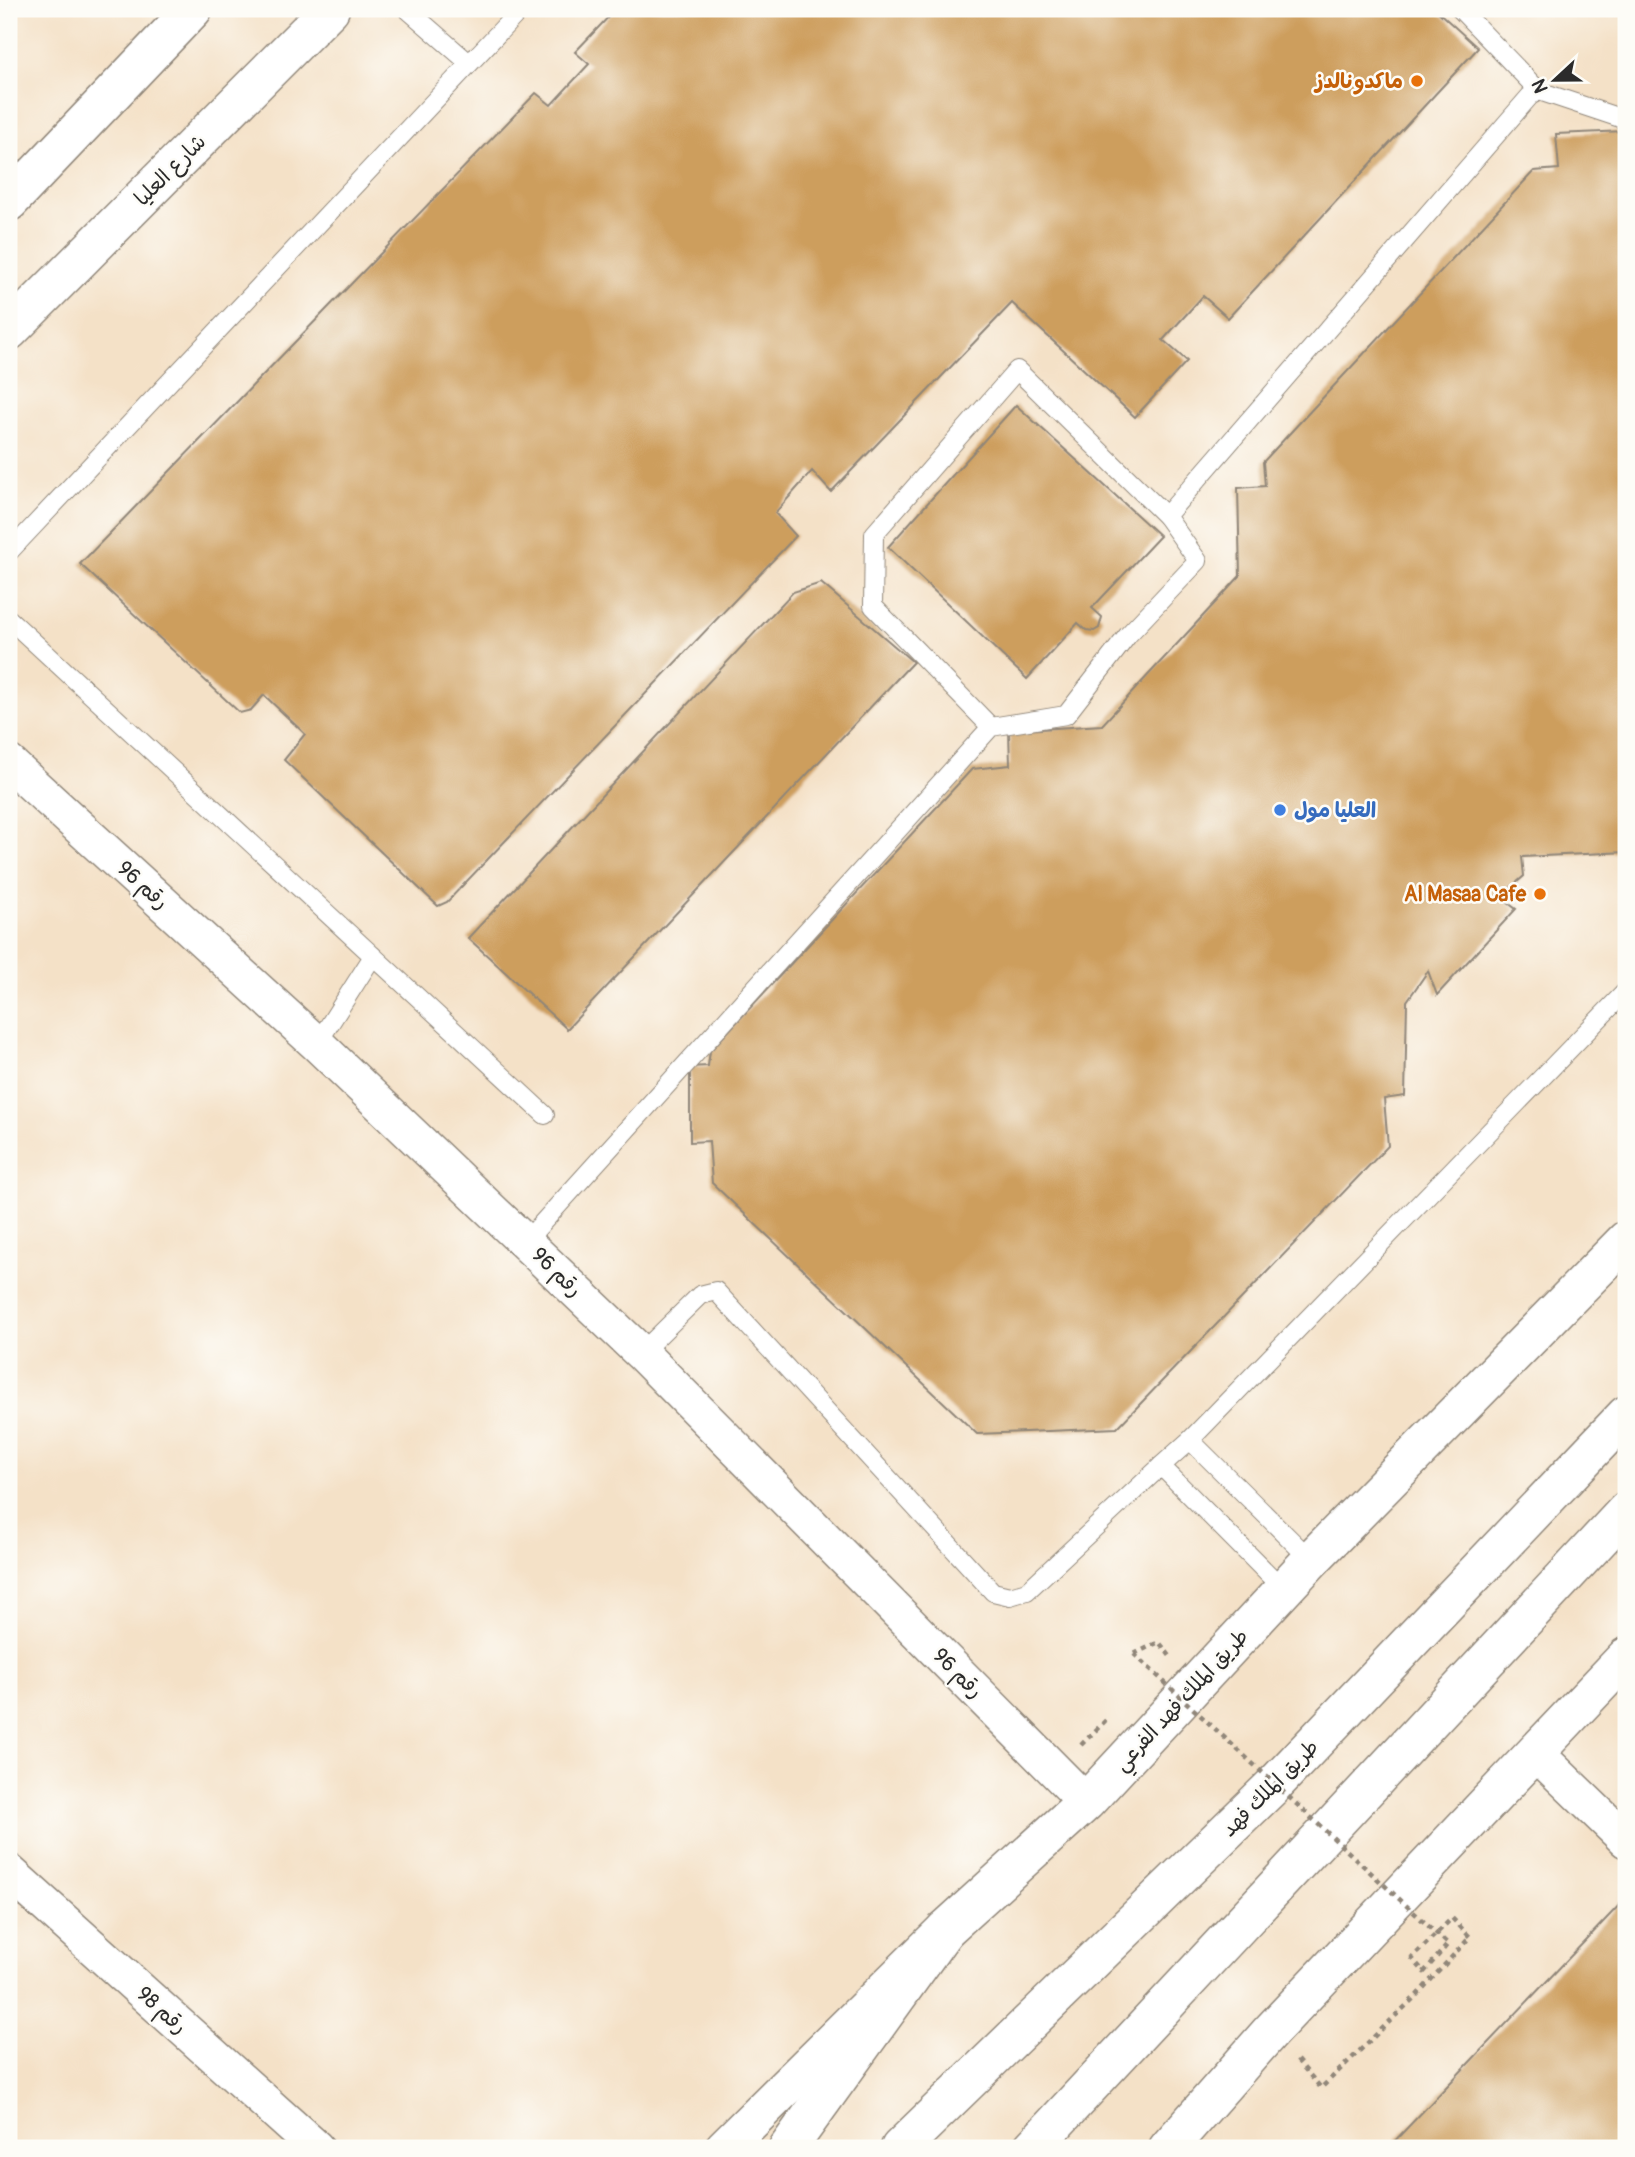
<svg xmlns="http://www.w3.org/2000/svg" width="1635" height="2157" viewBox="0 0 1635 2157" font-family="Pangolin,'Playpen Sans Arabic',sans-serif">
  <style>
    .building { fill: #cd9e5d }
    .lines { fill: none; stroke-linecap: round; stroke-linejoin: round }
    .lane-casing { stroke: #908679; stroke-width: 20 }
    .street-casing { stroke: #908679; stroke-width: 38 }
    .primary-casing { stroke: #908679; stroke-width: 41 }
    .highway-casing { stroke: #908679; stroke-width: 41 }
    .path { stroke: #908679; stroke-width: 4.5; stroke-dasharray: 5 5; stroke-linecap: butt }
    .lane { stroke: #fff; stroke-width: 18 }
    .street { stroke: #fff; stroke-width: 35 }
    .primary { stroke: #fff; stroke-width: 38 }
    .highway { stroke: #fff; stroke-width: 38 }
    .path-bridge { stroke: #908679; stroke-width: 4.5; stroke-dasharray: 5 5; stroke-linecap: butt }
    .food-dot { fill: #e8710a; stroke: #fdfcf7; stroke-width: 2.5 }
    .shop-dot { fill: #3f7fe0; stroke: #fdfcf7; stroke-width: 2.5 }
    .labels { text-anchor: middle; stroke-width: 5; stroke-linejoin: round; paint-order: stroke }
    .food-label { font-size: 21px; font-weight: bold; fill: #c56008; stroke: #fdfcf7; text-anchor: end }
    .street-label { font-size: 21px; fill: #2b2b2b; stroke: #fdfcf7 }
    .shop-label { font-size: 21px; font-weight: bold; fill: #366cbe; stroke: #fdfcf7; text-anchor: start }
  </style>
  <rect width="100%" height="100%" fill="#fdfcf7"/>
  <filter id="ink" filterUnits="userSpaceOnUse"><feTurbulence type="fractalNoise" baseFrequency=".0143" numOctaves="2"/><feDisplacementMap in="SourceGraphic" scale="14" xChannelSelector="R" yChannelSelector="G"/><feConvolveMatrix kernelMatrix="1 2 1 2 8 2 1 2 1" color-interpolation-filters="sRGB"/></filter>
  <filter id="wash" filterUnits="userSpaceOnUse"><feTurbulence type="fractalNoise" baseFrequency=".00686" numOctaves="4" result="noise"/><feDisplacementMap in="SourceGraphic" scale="28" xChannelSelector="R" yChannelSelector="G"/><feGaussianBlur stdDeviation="1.57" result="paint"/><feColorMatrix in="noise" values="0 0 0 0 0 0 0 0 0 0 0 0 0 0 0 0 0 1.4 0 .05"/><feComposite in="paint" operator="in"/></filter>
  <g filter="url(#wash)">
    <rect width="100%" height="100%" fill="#f4e1c7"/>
    <g id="blocks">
      <g class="building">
        <path d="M616,9h819l43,39 -250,270 -25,-22 -40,44 24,21 -52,56 -123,-114 -181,189 -19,-21 -37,42 21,23 -349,366 -9,4 -154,-146 21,-26 -41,-39 -13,15 -11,3 -160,-149 456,-471 15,12 38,-41 -14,-12z"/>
        <path d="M1626,131v721l-104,5 2,19 -24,21 16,12 -79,86 -9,-24 -21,30 -2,95 -21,3 4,47 -271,282 -140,6 -265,-251 -3,-42 -19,1v-75l18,-1 2,-15 262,-282 38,-4 -1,-34 93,-6 138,-149 -2,-88 27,-2 -2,-24 271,-291 25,-2 -3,-35z"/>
        <path d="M1016,405l144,131 -68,72 10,9 -3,11 -5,3 -8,-1 -8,-7 -51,56 -139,-132z"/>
        <path d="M821,583l92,79 -346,367 -99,-91 325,-346z"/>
        <path d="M1626,1898v250h-238z"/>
      </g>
    </g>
  </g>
  <g filter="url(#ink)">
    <use href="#blocks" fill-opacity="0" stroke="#908679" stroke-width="2"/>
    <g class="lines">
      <defs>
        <g id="lane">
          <path d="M407,9l62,54"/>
          <path d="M1460,9l79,82 87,29"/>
          <path d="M9,552l512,-543"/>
          <path d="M9,619l536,496"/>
          <path d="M991,727l-118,-121 1,-72 143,-164 149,146"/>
          <path d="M317,1044l56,-88"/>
          <path d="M525,1242l466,-515 75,-12 62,-80 70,-74 -32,-45 364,-420 9,-5"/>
          <path d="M641,1353l59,-58 16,-4 277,301 17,4 17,-5 134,-125 122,123"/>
          <path d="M1161,1466l29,-26"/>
          <path d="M1311,1560l-121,-120 436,-449"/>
        </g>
        <g id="street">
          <path d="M9,763l308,281 324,309 445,449"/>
          <path d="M1536,1753l90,87"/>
          <path d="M9,1872l307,276"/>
        </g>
        <g id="primary">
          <path d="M9,202l184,-193"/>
          <path d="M9,331l321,-322"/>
          <path d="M724,2148l221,-218 141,-128 225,-242 315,-320"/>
          <path d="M1168,2148l103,-117 355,-374"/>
        </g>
        <g id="highway">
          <path d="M788,2148l157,-218"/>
          <path d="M900,2148l372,-361 354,-372"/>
          <path d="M1032,2148l594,-637"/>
        </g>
      </defs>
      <use href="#lane" class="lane-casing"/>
      <use href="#street" class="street-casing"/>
      <use href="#primary" class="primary-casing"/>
      <use href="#highway" class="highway-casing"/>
      <g class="path">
        <path d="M1134,1654l25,-12 11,14"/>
        <path d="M1081,1745l28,-28"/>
        <path d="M1297,2060l24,28 96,-93 53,-58 -18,-19 -40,40 12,14 24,-28"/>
      </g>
      <use href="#lane" class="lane"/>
      <use href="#street" class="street"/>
      <use href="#primary" class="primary"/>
      <use href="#highway" class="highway"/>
      <path class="path-bridge" d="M1134,1654l314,290"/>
    </g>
  </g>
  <g class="food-dot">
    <circle cx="1417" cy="81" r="7"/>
    <circle cx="1540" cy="894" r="7"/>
  </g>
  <circle class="shop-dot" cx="1280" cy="810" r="7"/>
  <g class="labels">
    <g class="food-label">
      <text x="1403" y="88">ماكدونالدز</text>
      <text x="1526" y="901">Al Masaa Cafe</text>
    </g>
    <g class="street-label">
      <text transform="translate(170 170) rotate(-45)" y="7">شارع العليا</text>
      <text transform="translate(143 885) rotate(42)" y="7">رقم 96</text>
      <text transform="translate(557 1272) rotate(44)" y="7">رقم 96</text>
      <text transform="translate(958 1673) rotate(45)" y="7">رقم 96</text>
      <text transform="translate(1181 1700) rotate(-47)" y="7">طريق الملك فهد الفرعي</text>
      <text transform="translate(1270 1788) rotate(-45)" y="7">طريق الملك فهد</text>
      <text transform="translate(162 2010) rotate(42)" y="7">رقم 98</text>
    </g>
    <g class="shop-label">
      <text x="1294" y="817">العليا مول</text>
    </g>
  </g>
  <rect width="1635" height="2157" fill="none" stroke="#fdfcf7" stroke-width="35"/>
  <g transform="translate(1555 80) rotate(248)" stroke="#fdfcf7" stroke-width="5" paint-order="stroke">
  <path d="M0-5L12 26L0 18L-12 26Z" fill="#2b2b2b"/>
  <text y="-10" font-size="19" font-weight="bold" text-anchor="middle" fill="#2b2b2b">N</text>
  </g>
</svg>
